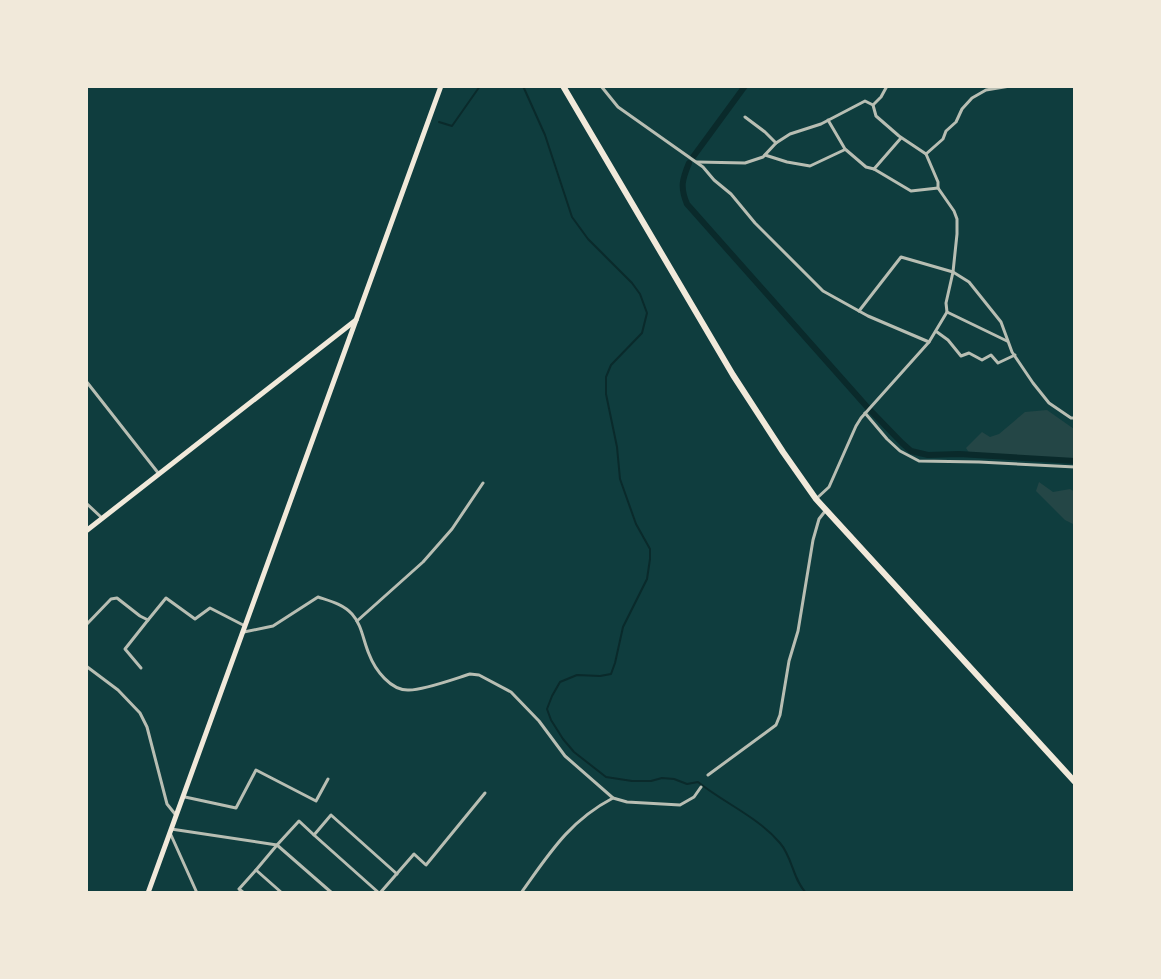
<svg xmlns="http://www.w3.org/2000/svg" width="1161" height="979" viewBox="0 0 1161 979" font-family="Lato,sans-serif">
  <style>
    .green { fill: #244646 }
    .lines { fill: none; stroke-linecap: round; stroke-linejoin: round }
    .stream { stroke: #0a2a2b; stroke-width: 2 }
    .canal { stroke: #0a2a2b; stroke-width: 6 }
    .minor { stroke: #b8beb3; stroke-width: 3 }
    .secondary { stroke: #f1e9da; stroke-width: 5 }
    .trunk { stroke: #f1e9da; stroke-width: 6 }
  </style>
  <rect width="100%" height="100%" fill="#0f3d3e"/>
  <g class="green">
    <path d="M1047,410l27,19 1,34 -103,-6 -6,-9 16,-16 8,5 9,-3 26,-22z"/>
    <path d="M1039,482l14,10 17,-3 5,3v33l-10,-5 -29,-29z"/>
  </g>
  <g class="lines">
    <g class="stream">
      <path d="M523,86l22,49 27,82 16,22 44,44 8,11 7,19 -5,20 -31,32 -5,12v17l11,53 3,32 16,45 14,25v10l-3,20 -24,48 -8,36 -4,11 -11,2 -23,-1 -17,7 -8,14 -5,13 4,11 12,19 11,13 32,25 26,4h19l11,-3 12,1 13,5 11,-2c26,21 60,35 82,61 13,15 12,35 26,50"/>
      <path d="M439,122l13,4 28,-40"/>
    </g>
    <g class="canal">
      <path d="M693,157l52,-71"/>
      <path d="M689,163c-7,17 -9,24 -2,41l181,204"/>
      <path d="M871,411l31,32 9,8 17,4 31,-1 116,7"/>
    </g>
    <g class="minor">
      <path d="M601,86l17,21 85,60 11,13 17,14 24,29 68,68 45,25 61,26"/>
      <path d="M1022,86h1"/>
      <path d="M873,105l8,-8 6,-11"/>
      <path d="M745,117l20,15 11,11"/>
      <path d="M828,120l17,29 21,18 8,2 37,22 27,-3"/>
      <path d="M765,155l22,7 23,4 34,-16"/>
      <path d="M697,162l48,1 18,-6 13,-14 14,-9 31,-10 44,-23 8,4 3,11 23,20 27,18"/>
      <path d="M874,169l27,-31"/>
      <path d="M859,311l42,-54 52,15 16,10 32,40 11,30 21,31 16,20 22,15h4"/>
      <path d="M947,312l60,29"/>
      <path d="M937,332l11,8 13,16 8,-3 13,7 9,-5 7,8 17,-8"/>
      <path d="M86,381l73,93"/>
      <path d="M865,413l22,26 13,12 19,10 60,1 96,5"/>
      <path d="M816,499l13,-12 27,-61 5,-8 68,-76 18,-30 -1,-9 7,-31 4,-38v-15l-3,-8 -16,-23v-6l-12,-28 17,-15 3,-8 10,-9 6,-13 10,-11 14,-8 24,-4"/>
      <path d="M86,503l16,15"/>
      <path d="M357,621l66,-59 29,-33 31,-46"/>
      <path d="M86,625l25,-26 6,-1 23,18 8,4 18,-22 29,21 15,-11 35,18"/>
      <path d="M244,632l29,-6 45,-29c12,4 25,7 34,17 10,11 11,26 17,40 6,16 22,37 40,36 15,0 45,-11 61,-16l9,1 32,17 28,29 26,35 48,42 14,4 53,3 14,-8 7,-10"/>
      <path d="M86,666l32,24 22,23 7,14 20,77 8,10"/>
      <path d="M141,668l-16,-19 23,-29"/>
      <path d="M708,775l68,-50 4,-10 9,-54 9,-30 15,-91 6,-21 7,-9"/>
      <path d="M185,797l51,11 20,-38 60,31 12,-22"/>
      <path d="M171,829l106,16 22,-24 15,14"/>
      <path d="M171,835l26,58"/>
      <path d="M244,893l-5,-4 17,-19"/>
      <path d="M282,893l-26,-23 21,-25 55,48"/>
      <path d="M379,893l-65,-58 17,-20 66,59"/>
      <path d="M380,893l34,-39 12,11 59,-72"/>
      <path d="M521,893c28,-39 48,-72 92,-95"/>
    </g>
    <g class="secondary">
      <path d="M86,531l270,-211"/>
      <path d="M148,893l293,-807"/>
    </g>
    <path class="trunk" d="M563,86l170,289 50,77 33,47 259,283"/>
  </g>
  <rect width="1161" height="979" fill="none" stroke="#f1e9da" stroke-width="176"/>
</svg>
